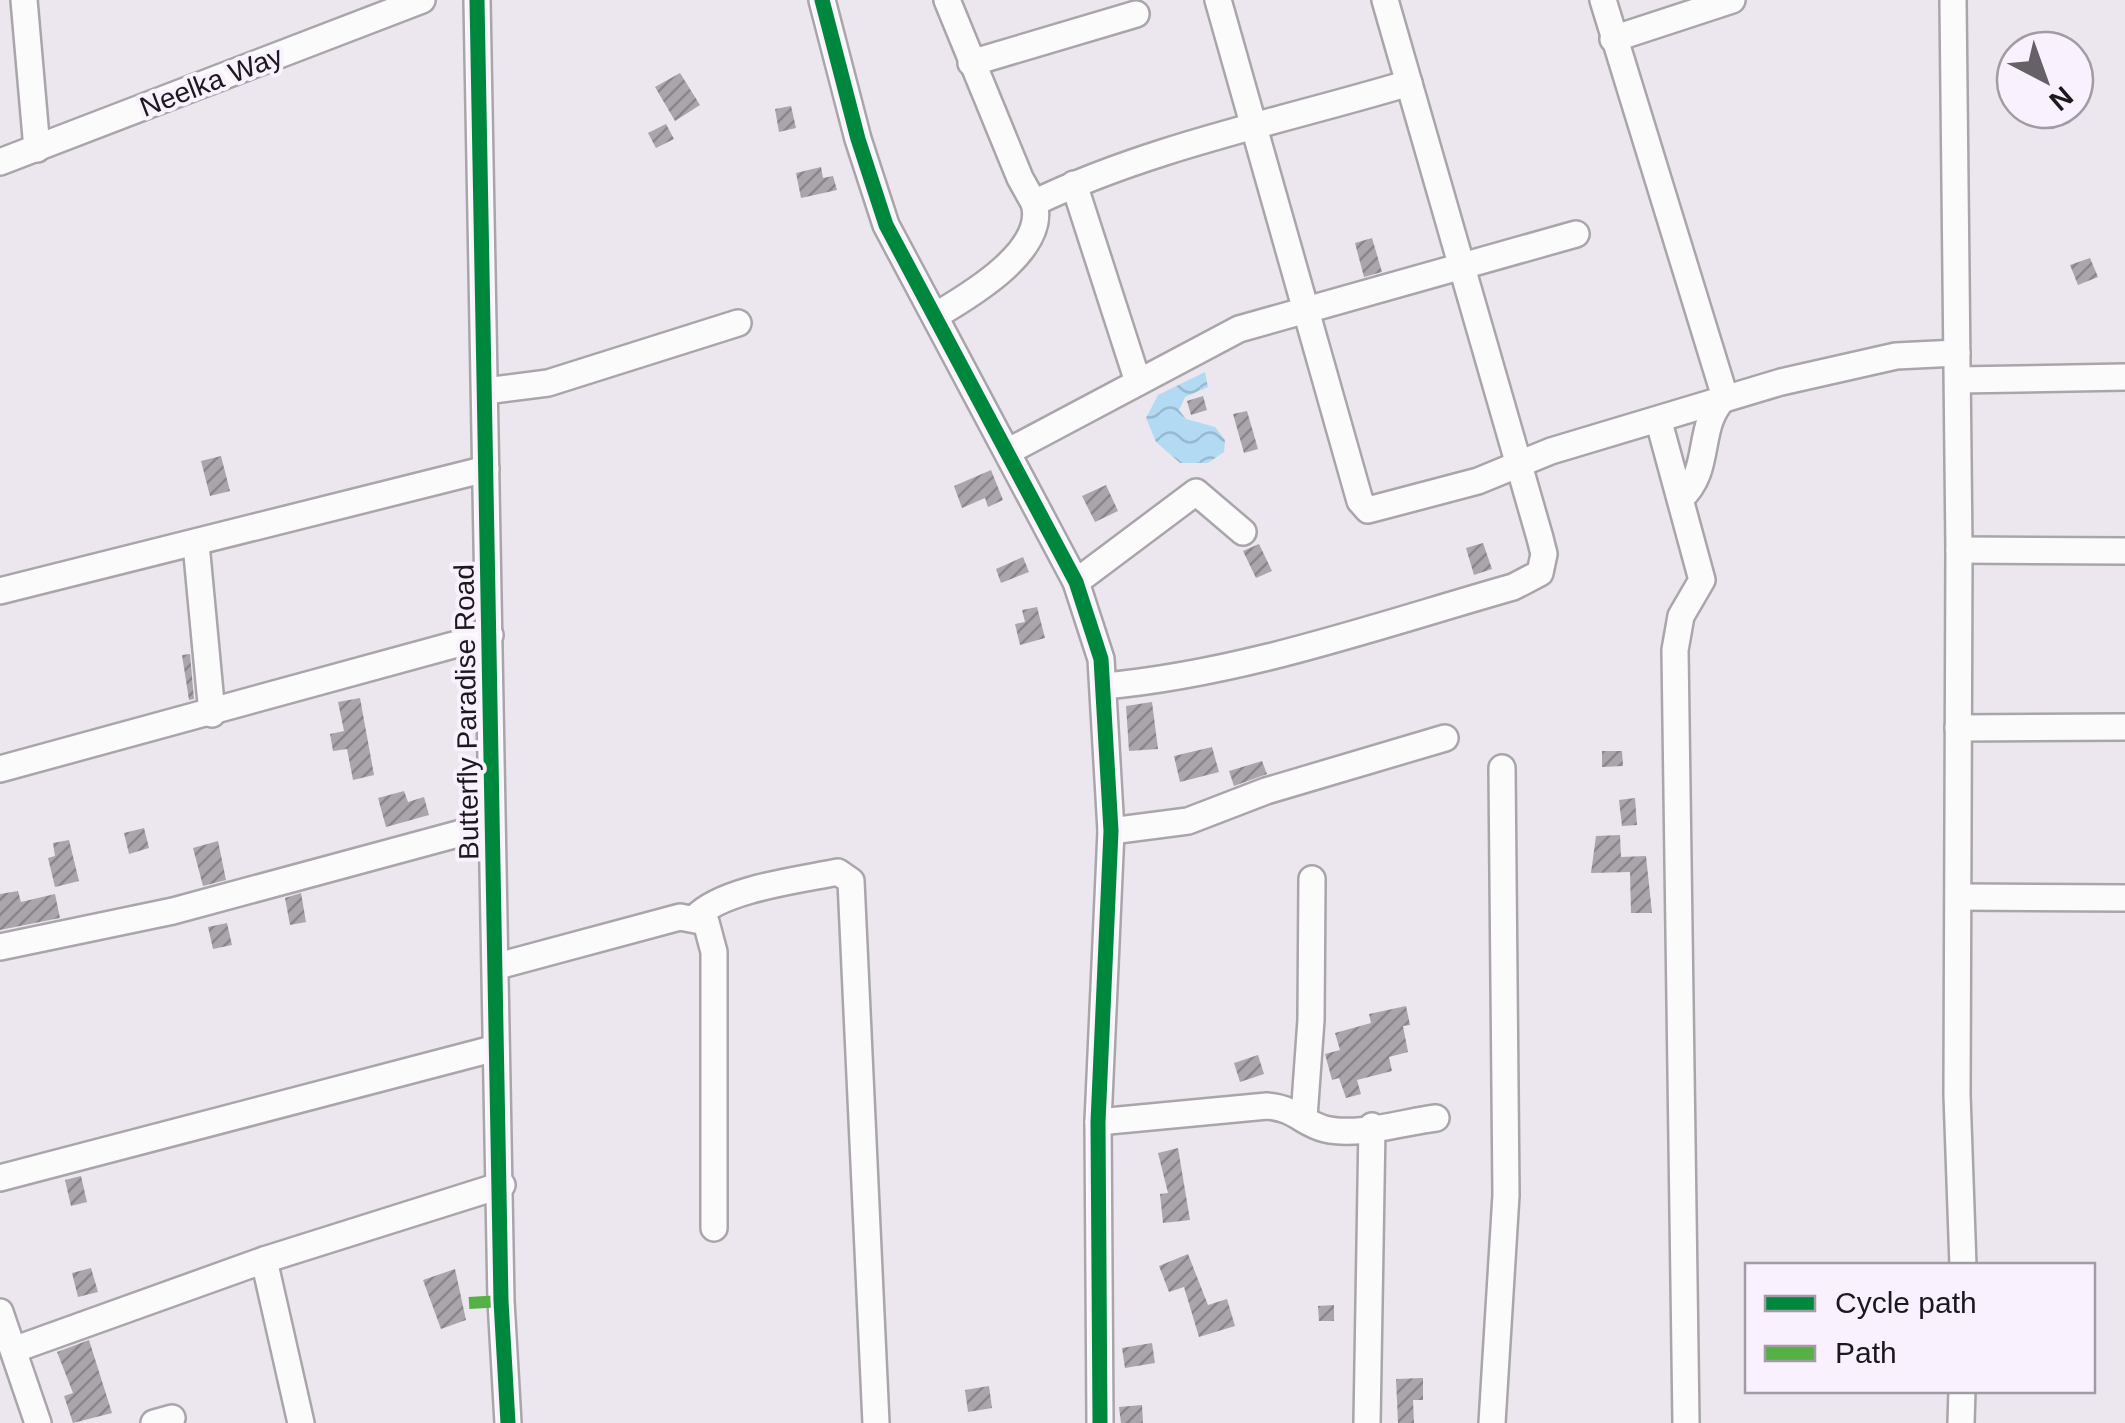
<svg xmlns="http://www.w3.org/2000/svg" width="2125" height="1423" viewBox="0 0 2125 1423" font-family="Helvetica,sans-serif">
  <style>
    .water { fill: url(#water-waves) }
    .building { fill: url(#building-hatch) }
    .lines { fill: none; stroke-linecap: round; stroke-linejoin: round }
    .minor-casing { stroke: #a9a5ab; stroke-width: 30 }
    .minor { stroke: #fcfbfc; stroke-width: 25 }
    .quiet { stroke: #55b145; stroke-width: 12; stroke-dasharray: 25 12; stroke-linecap: butt }
    .cycleway-casing { stroke: #f9f1fd; stroke-width: 21 }
    .cycleway { stroke: #00873e; stroke-width: 15 }
    .labels { text-anchor: middle; stroke-width: 8; stroke-linejoin: round; paint-order: stroke }
    .street-label { font-size: 28px; fill: #1c191e; stroke: #f9f1fd }
  </style>
  <defs>
    <pattern id="water-waves" width="16" height="10" patternUnits="userSpaceOnUse" patternTransform="scale(2.5)"><rect width="16" height="10" fill="#b2daf3"/><path d="M0 5q4-4 8 0t8 0" fill="none" stroke="#98bad0"/></pattern>
    <pattern id="building-hatch" width="6" height="6" patternUnits="userSpaceOnUse" patternTransform="scale(2.5)"><rect width="6" height="6" fill="#a9a5ab"/><path d="M-1 1l2-2M0 6l6-6M5 7l2-2" fill="none" stroke="#89868b"/></pattern>
  </defs>
  <rect width="100%" height="100%" fill="#ece6ee"/>
  <path class="water" d="M1205,372l3,15 -23,10 -6,13 7,9 29,8 10,13 -1,12 -16,11h-28l-24,-21 -10,-24 12,-23z"/>
  <g class="building">
    <path d="M680,73l20,32 -25,16 -20,-34z"/>
    <path d="M791,106l5,22 -17,4 -4,-23z"/>
    <path d="M666,124l8,15 -18,9 -8,-15z"/>
    <path d="M821,167l2,11 10,-2 4,14 -36,8 -5,-25z"/>
    <path d="M1372,238l10,34 -18,5 -9,-34z"/>
    <path d="M2090,258l8,19 -20,8 -8,-20z"/>
    <path d="M1203,396l4,14 -16,5 -4,-14z"/>
    <path d="M1247,411l11,38 -14,4 -11,-39z"/>
    <path d="M221,456l9,35 -20,5 -9,-35z"/>
    <path d="M991,470l12,30 -15,7 -3,-9 -23,10 -8,-22z"/>
    <path d="M1106,485l12,26 -23,11 -13,-26z"/>
    <path d="M1483,543l9,26 -18,6 -8,-27z"/>
    <path d="M1259,544l13,27 -16,7 -13,-27z"/>
    <path d="M1023,557l6,15 -28,11 -5,-14z"/>
    <path d="M1037,607l8,31 -25,7 -5,-21 10,-2 -3,-12z"/>
    <path d="M190,654l4,45 -5,1 -7,-45z"/>
    <path d="M360,698l14,77 -21,5 -6,-31 -14,2 -3,-17 14,-3 -6,-29z"/>
    <path d="M1152,702l6,47 -29,2 -3,-45z"/>
    <path d="M1212,747l7,25 -39,10 -6,-26z"/>
    <path d="M1602,751h20l1,15 -21,1z"/>
    <path d="M1262,761l5,13 -33,12 -5,-15z"/>
    <path d="M404,791l4,11 16,-5 5,18 -43,12 -8,-29z"/>
    <path d="M1635,798l2,27 -15,1 -3,-26z"/>
    <path d="M144,828l5,20 -20,6 -5,-21z"/>
    <path d="M1620,835l1,22 25,-1 6,57h-21l-1,-41 -39,1 5,-37z"/>
    <path d="M69,840l10,41 -24,6 -7,-29 7,-2 -2,-13z"/>
    <path d="M218,841l8,39 -23,6 -10,-38z"/>
    <path d="M18,891l3,11 34,-8 5,24 -60,12v-36z"/>
    <path d="M301,893l5,29 -16,3 -5,-27z"/>
    <path d="M227,923l5,22 -19,4 -5,-22z"/>
    <path d="M1406,1006l4,19 -7,1 5,26 -19,5 3,14 -35,9 4,14 -15,4 -7,-20 -7,2 -7,-26 15,-4 -5,-17 36,-10 -2,-9z"/>
    <path d="M1258,1055l6,19 -24,8 -6,-19z"/>
    <path d="M1178,1148l12,72 -27,3 -3,-29 8,-1 -10,-40z"/>
    <path d="M81,1176l6,26 -16,4 -6,-26z"/>
    <path d="M1188,1254l20,51 19,-6 8,27 -36,11 -15,-50 -15,5 -10,-26z"/>
    <path d="M91,1268l7,24 -20,5 -6,-24z"/>
    <path d="M455,1269l11,51 -25,9 -18,-49z"/>
    <path d="M1334,1305v16h-15l-1,-15z"/>
    <path d="M89,1340l23,73 -39,10 -9,-27 9,-3 -16,-41z"/>
    <path d="M1152,1343l3,20 -30,5 -3,-20z"/>
    <path d="M1423,1378v22h-10l1,23h-16l-2,-44z"/>
    <path d="M989,1386l3,22 -24,4 -3,-22z"/>
    <path d="M1142,1405l1,18h-22l-2,-16z"/>
  </g>
  <g class="lines">
    <defs>
      <g id="minor">
        <path d="M24,0l13,149"/>
        <path d="M477,0l24,1301 7,122"/>
        <path d="M822,0l36,139 28,86 190,357 25,77 10,172 -13,291 2,301"/>
        <path d="M947,0l73,178 14,25c115,-56 252,-83 375,-120"/>
        <path d="M1218,0l142,501 8,9 110,-29 73,-30 230,-69 115,-26 61,-3"/>
        <path d="M1603,0l122,397c-30,29 -12,72 -44,101"/>
        <path d="M1953,0l6,550 -2,545 6,171"/>
        <path d="M1613,39l119,-39"/>
        <path d="M971,63l165,-49"/>
        <path d="M0,162l422,-162"/>
        <path d="M1074,184l64,198"/>
        <path d="M935,316c34,-20 113,-66 99,-113"/>
        <path d="M1958,380l167,-3"/>
        <path d="M485,391l63,-8 190,-60"/>
        <path d="M1659,422l43,158 -21,36 -6,34 11,773"/>
        <path d="M1009,451l230,-122 337,-95"/>
        <path d="M196,544l16,170"/>
        <path d="M1959,550l166,1"/>
        <path d="M1076,582l120,-90 47,40"/>
        <path d="M0,591l486,-122"/>
        <path d="M1105,686c140,-13 274,-61 408,-99l27,-14 4,-19 -4,-16 -155,-538"/>
        <path d="M1958,728l167,-1"/>
        <path d="M0,769l490,-134"/>
        <path d="M1111,831l77,-10 78,-30 179,-53"/>
        <path d="M1960,897l165,1"/>
        <path d="M696,917c27,-28 103,-37 142,-45l13,9 25,542"/>
        <path d="M0,947l173,-36 318,-86"/>
        <path d="M498,966l182,-49 26,5 8,30v276"/>
        <path d="M1304,1117l7,-97 1,-141"/>
        <path d="M1098,1122l169,-16c28,2 35,17 58,23 32,8 79,-7 111,-11"/>
        <path d="M0,1178l496,-130"/>
        <path d="M264,1260l37,163"/>
        <path d="M0,1312l38,111"/>
        <path d="M16,1349l248,-89 238,-75"/>
        <path d="M154,1423l18,-5"/>
        <path d="M1367,1423l5,-297"/>
        <path d="M1492,1423l14,-228 -4,-427"/>
        <path d="M1961,1423l1,-33"/>
      </g>
    </defs>
    <use href="#minor" class="minor-casing"/>
    <use href="#minor" class="minor"/>
    <path class="quiet" d="M469,1303l32,-2"/>
    <defs>
      <g id="cycleway">
        <path d="M477,0l24,1301 7,122"/>
        <path d="M822,0l36,139 28,86 190,357 25,77 10,172 -13,291 2,301"/>
      </g>
    </defs>
    <use href="#cycleway" class="cycleway-casing"/>
    <use href="#cycleway" class="cycleway"/>
  </g>
  <g class="labels">
    <g class="street-label">
      <text transform="translate(211 81) rotate(-21)" y="10">Neelka Way</text>
      <text transform="translate(466 712) rotate(-91)" y="10">Butterfly Paradise Road</text>
    </g>
  </g>
  <rect x="1745" y="1263" width="350" height="130" fill="#f9f1fd" stroke="#a19ba4" stroke-width="2.5"/>
  <rect x="1765" y="1296" width="50" height="15" fill="#00873e" stroke="#a19ba4" stroke-width="2.5"/>
  <text x="1835" y="1313" font-size="30" fill="#1c191e">Cycle path</text>
  <rect x="1765" y="1346" width="50" height="15" fill="#55b145" stroke="#a19ba4" stroke-width="2.5"/>
  <text x="1835" y="1363" font-size="30" fill="#1c191e">Path</text>
  <g transform="translate(2045 80) rotate(139)"><circle r="48" fill="#f9f1fd" stroke="#a19ba4" stroke-width="2.5"/>
  <path d="M0-8L18 38L0 25L-18 38Z" fill="#656167"/>
  <text y="-15" font-size="28" font-weight="bold" text-anchor="middle" fill="#1c191e">N</text>
  </g>
</svg>
